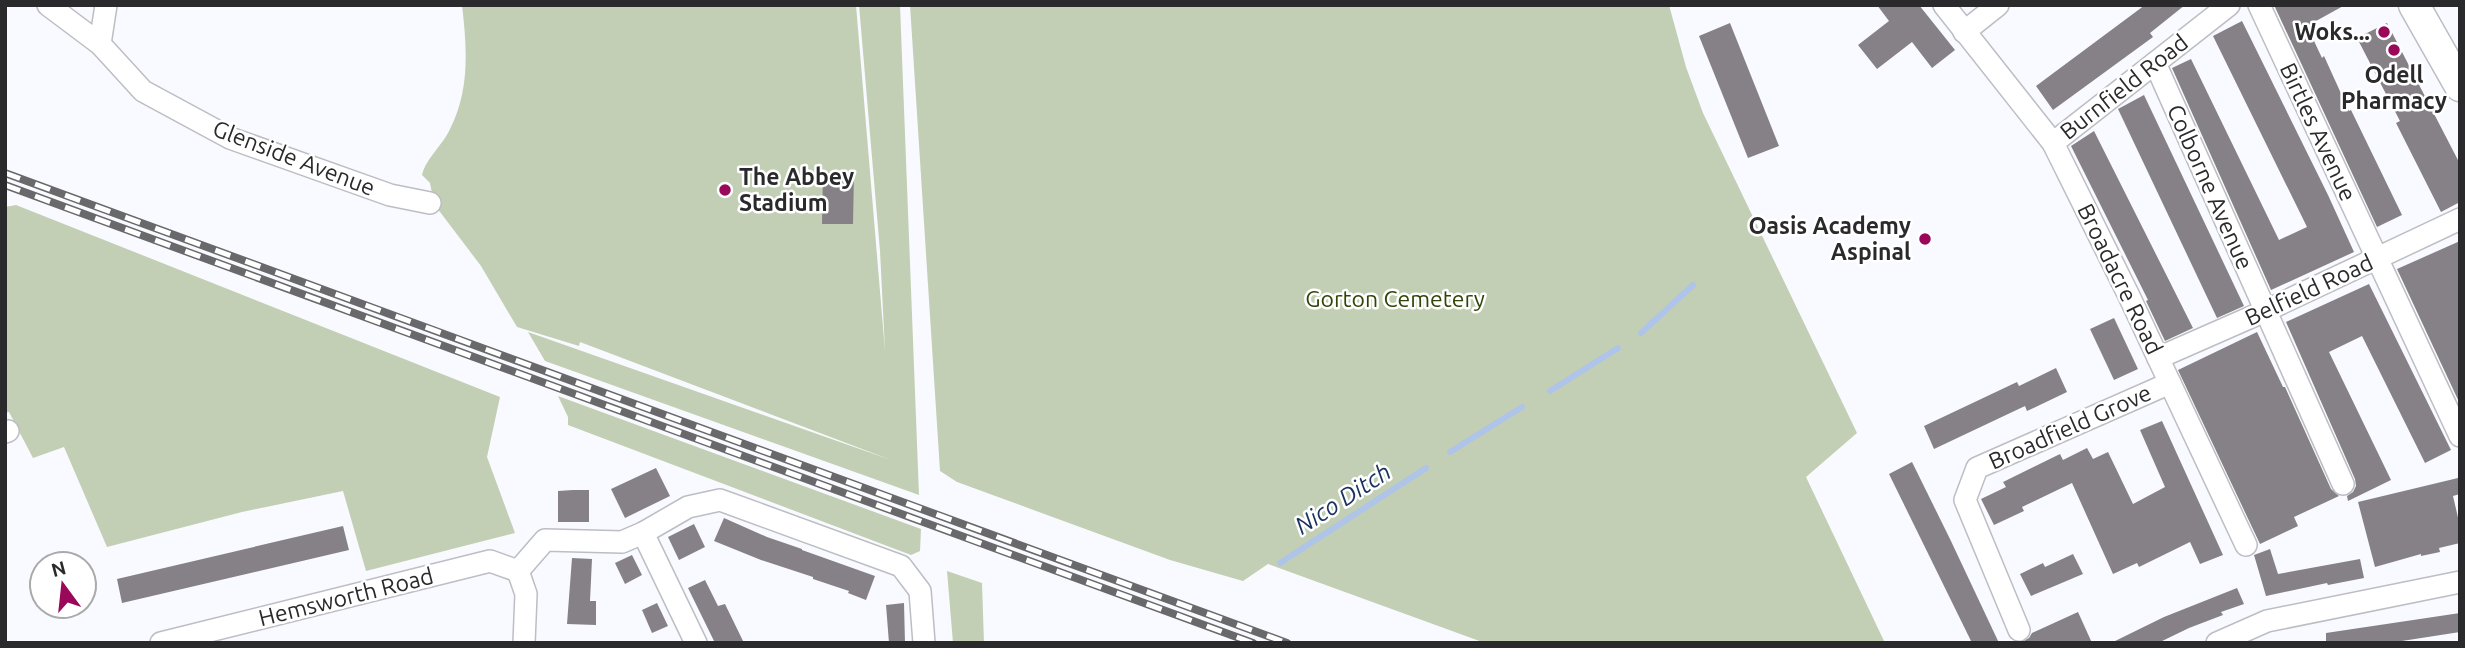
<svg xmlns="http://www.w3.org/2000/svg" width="2465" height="648" viewBox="0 0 2465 648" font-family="Ubuntu,sans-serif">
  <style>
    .green { fill: #c3cfb4 }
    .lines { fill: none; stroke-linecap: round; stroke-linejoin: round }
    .stream { stroke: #afc4e9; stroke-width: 6 }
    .building { fill: #868186 }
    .street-casing { stroke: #bcbec3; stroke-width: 24 }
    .secondary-casing { stroke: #bcbec3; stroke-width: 33 }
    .street { stroke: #fff; stroke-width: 21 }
    .secondary { stroke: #fff; stroke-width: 30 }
    .rail-casing { stroke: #69696c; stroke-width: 8 }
    .rail { stroke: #fff; stroke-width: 5; stroke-dasharray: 16; stroke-linecap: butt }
    .poi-dot { fill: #9a0859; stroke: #fff; stroke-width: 2.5 }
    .labels { text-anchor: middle; stroke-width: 5; stroke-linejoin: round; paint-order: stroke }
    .poi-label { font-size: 23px; font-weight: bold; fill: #2a2a2c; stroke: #fff; text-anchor: end }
    .street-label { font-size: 23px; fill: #2a2a2c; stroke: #fff }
    .park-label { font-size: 23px; fill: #314506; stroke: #fff }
    .water-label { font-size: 24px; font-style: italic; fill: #1a3261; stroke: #fff }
  </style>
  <rect width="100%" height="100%" fill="#f9faff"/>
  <g class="green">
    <path d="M462,5h394l29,346 -5,-100 -21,-246h41l19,490 -374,-134 -17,-29 363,128 -311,-118 -1,4 -62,-19 -36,-61 -47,-62 -4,-21 -8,-8c4,-17 21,-30 28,-46 20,-39 17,-81 12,-124z"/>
    <path d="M910,5h759l17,62 17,46 154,320 -51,44 79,166h-400l-217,-79 -25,17 -73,-21 -213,-78 -17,-11z"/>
    <path d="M16,205l484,192 -13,60 28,76 -149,38 -23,-80 -101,21 -135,35 -43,-100 -31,11 -24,-46 -4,1v-206z"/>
    <path d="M558,396l363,133 -1,22 -9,4 -343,-130v-8z"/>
    <path d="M947,571l35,12 2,60h-31z"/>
  </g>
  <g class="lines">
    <g class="stream">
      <path d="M1641,333l52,-48"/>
      <path d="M1550,391l68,-43"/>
      <path d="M1450,452l72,-45"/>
      <path d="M1280,563l146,-95"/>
    </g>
  </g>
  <g class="building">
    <path d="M1877,5h42l36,45 -23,18 -20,-26 -35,27 -19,-24 31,-24z"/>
    <path d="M2145,5h40l-35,28 3,4 -100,73 -17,-24z"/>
    <path d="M2274,5h71l-38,21 15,32 2,-2 25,55 2,-1 51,105 -25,12z"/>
    <path d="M2242,21l86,174 26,57 -83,38 -99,-222 19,-9 88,181 28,-13 -94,-191z"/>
    <path d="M1730,23l49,123 -31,12 -49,-122z"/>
    <path d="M2387,23l73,141v38l-19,10 -45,-89 4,-2 -43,-83z"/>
    <path d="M2144,95l100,211 -27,12 -99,-209z"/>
    <path d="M2094,131l99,197 -28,13 -19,-40 2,-1 -77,-154z"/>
    <path d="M823,172h31l-1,52h-31z"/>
    <path d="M2460,241v163l-63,-135z"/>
    <path d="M2369,284l82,166 -26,13 -63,-127 -33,16 62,128 -43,21 -1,-5 6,-4 3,-6 -1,-7 -69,-157z"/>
    <path d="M2114,318l24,51 -24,11 -24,-51z"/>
    <path d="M2257,332l26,55h2l46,102 8,7 -45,21 4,9 -38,18 -82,-174z"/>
    <path d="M2056,368l11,24 -40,19 -2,-5 -91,43 -10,-23 93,-44 2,4z"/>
    <path d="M2162,421l61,134 -23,9 -10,-22 -51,25 -2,-4 -24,11 -41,-91 -50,24 2,4 -30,14 -13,-26 25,-12 -3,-5 57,-28 3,6 24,-12 6,11 15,-7 25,52 32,-17 -25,-57z"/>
    <path d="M1912,462l38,77 49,104h-27l-83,-169z"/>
    <path d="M656,468l14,28 -45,22 -14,-29z"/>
    <path d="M2458,478l2,16 -7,2 7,30v17l-21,5 1,4 -19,4v-2l-46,13 -17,-65z"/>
    <path d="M573,490h16v32h-31v-31z"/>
    <path d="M724,518l43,19 35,12v1l73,26 -9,24 -18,-7 1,-2 -36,-12v-2l-52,-17 -47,-19z"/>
    <path d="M694,524l11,23 -26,13 -11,-23z"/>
    <path d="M343,526l6,24 -227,53 -5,-24z"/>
    <path d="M2270,549l8,25 82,-15 4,19 -36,7 -1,-2 -61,13 -12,-41z"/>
    <path d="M2073,554l10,20 -52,22 -11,-22 23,-11 2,4z"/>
    <path d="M632,555l10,20 -17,9 -10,-21z"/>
    <path d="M572,558l20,1 -2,42h6v24l-29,-1z"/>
    <path d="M705,580l13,26 7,-2 19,39h-29l-27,-55z"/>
    <path d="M2237,588l7,16 -23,8 2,3 -34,13 -31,15h-47l53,-26z"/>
    <path d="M657,603l11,23 -16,7 -10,-23z"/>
    <path d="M904,603l1,40h-16l-3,-38z"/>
    <path d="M2078,612l14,31h-72l9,-5 3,-5z"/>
    <path d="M2460,613v19l-71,11h-63v-10z"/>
  </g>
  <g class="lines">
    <defs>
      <g id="street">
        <path d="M48,5l52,39 43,47 87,47 160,57 40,8"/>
        <path d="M1944,5l109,138 76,153 117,249"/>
        <path d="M2259,5l201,431"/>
        <path d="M1964,32l34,-27"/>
        <path d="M100,44l6,-39"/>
        <path d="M2155,63l188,421"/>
        <path d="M2053,143l176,-138"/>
        <path d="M2158,358l107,-47 195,-92"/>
        <path d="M5,432l3,-1"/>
        <path d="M643,533l53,110"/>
        <path d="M518,571l27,-31 77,2 21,-9 45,-26 32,-7 181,66 19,25 4,52"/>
        <path d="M2019,630l-54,-130 12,-32 193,-85"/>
        <path d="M161,643l329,-82 28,10 8,23 -2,49"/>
        <path d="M2217,643l50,-22 193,-39"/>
      </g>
      <path id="secondary" d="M2414,5l46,81"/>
    </defs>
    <use href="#street" class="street-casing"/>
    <use href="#secondary" class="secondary-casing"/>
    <use href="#street" class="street"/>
    <use href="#secondary" class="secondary"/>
    <defs>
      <g id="rail">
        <path d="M5,173l1282,470"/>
        <path d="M5,185l1248,458"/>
      </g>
    </defs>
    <use href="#rail" class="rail-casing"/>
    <use href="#rail" class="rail"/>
  </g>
  <g class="poi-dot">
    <circle cx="2384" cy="32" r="7"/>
    <circle cx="2394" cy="50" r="7"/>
    <circle cx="725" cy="190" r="7"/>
    <circle cx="1925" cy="239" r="7"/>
  </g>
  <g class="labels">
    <g class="poi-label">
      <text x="2370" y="40">Woks...</text>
      <text x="2394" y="83" text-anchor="middle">Odell<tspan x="2394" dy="26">Pharmacy</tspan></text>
      <text x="739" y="185" text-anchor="start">The Abbey<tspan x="739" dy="26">Stadium</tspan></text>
      <text x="1911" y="234">Oasis Academy<tspan x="1911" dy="26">Aspinal</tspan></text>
    </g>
    <g class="street-label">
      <text transform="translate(2124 87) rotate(-38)" y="8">Burnfield Road</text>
      <text transform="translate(2318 132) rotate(65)" y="8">Birtles Avenue</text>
      <text transform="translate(294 158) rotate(21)" y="8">Glenside Avenue</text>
      <text transform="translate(2210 187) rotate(66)" y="8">Colborne Avenue</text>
      <text transform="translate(2120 279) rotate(64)" y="8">Broadacre Road</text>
      <text transform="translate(2309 290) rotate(-25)" y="8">Belfield Road</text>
      <text transform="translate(2070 427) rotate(-24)" y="8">Broadfield Grove</text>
      <text transform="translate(346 597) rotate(-14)" y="8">Hemsworth Road</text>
    </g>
    <g class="park-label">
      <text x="1395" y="307">Gorton Cemetery</text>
    </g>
    <g class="water-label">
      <text transform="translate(1343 499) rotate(-33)" y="8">Nico Ditch</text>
    </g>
  </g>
  <rect width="2465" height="648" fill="none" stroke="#2a2a2c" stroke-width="14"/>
  <g transform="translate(63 585) rotate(345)"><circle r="33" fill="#ffffff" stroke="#aaaaab" stroke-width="2"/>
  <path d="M0-5L12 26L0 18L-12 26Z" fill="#9a0859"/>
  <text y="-10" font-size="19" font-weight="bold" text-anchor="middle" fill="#2a2a2c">N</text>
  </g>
</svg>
